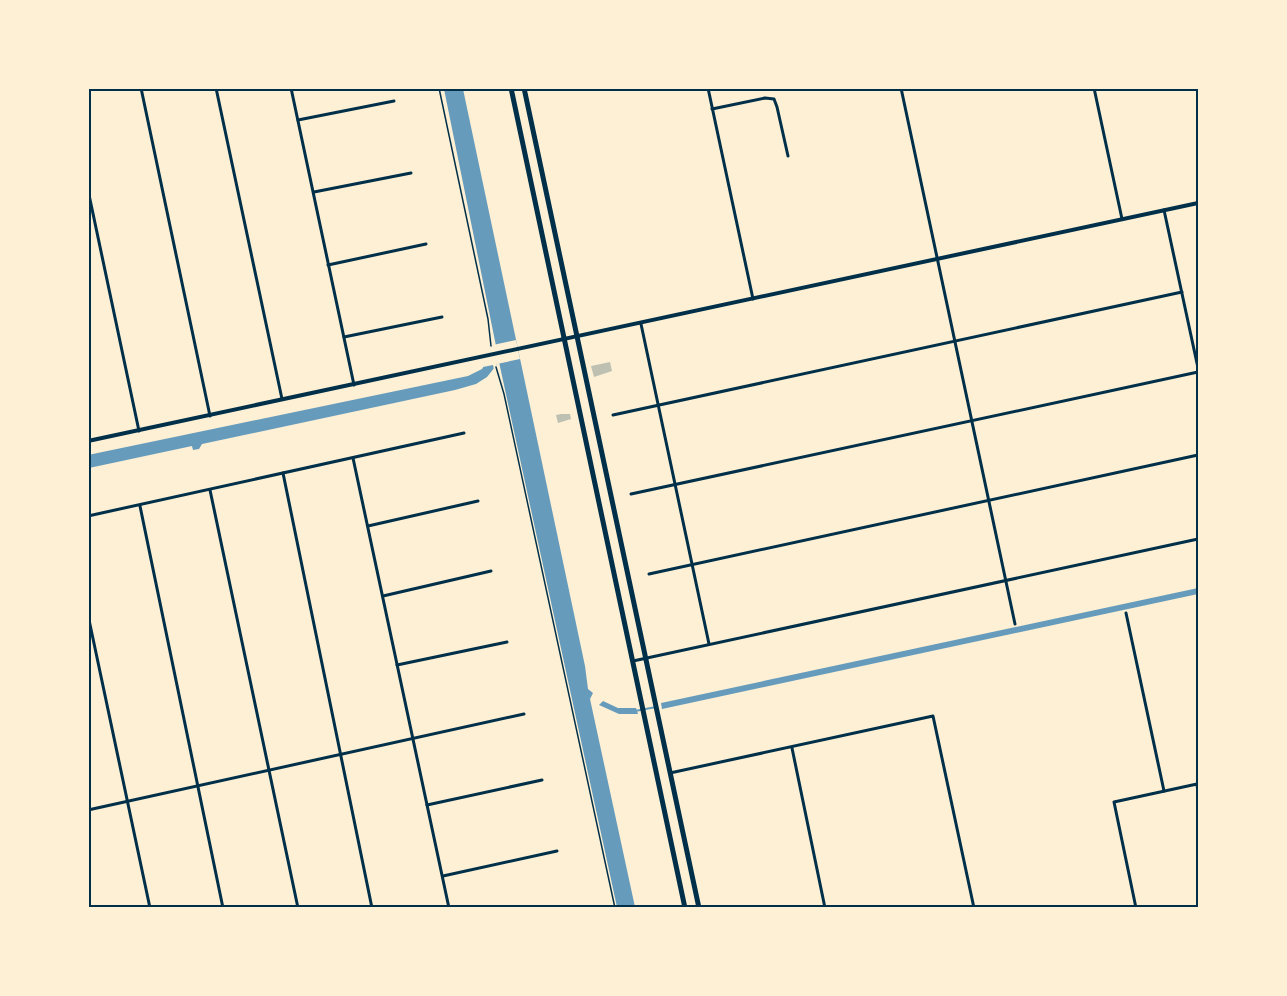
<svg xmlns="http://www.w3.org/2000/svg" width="1287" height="996" viewBox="0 0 1287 996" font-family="'Fira Sans',sans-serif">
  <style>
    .water { fill: #669bbc }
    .pier { fill: #fdf0d5 }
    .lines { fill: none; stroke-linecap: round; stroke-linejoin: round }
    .stream { stroke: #669bbc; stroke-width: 2 }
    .building { fill: #bec0b2 }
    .path { stroke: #003049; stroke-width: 1.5 }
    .minor { stroke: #003049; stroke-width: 3 }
    .tertiary { stroke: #003049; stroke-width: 4 }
    .primary { stroke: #003049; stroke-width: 5 }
    .neatline { fill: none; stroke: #003049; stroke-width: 2 }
  </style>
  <rect width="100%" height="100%" fill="#fdf0d5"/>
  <g class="water">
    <path d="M444,89h19l122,577 3,23 5,4 -3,6 45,208h-18l-118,-545 -12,15 -11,7 -21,6 -253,54 -3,5 -6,1 -1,-4 -103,22 -1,-13 380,-79 14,-7 14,-23 -1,-5z"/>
    <path d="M1198,588v6l-536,115 -1,-6z"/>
    <path d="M603,701l15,7h18l2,6h-19l-20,-9z"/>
  </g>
  <path class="pier" d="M516,340l4,19 -23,5 -3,6 -1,-5 -10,2 10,-22z"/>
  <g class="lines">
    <path class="stream" d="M635,711l21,-4"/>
  </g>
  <g class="building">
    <path d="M610,362l2,9 -18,6 -3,-11z"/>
    <path d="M561,414h9l1,5 -13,4 -2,-8z"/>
  </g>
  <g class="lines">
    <g class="path">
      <path d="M439,88l49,231 3,27"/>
      <path d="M496,367l8,27 111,514"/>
    </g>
    <g class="minor">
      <path d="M141,88l69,328"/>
      <path d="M216,88l66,311"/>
      <path d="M291,88l63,297"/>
      <path d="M708,88l45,211"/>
      <path d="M901,88l114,536"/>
      <path d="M1094,88l28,131"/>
      <path d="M712,109l53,-11 9,1 3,8 11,49"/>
      <path d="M298,120l96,-19"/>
      <path d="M88,190l51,241"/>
      <path d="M314,192l97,-19"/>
      <path d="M1164,210l34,158"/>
      <path d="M328,265l98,-21"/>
      <path d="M641,324l68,320"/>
      <path d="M344,337l98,-20"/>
      <path d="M613,415l569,-123"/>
      <path d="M353,458l96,450"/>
      <path d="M283,473l89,435"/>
      <path d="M210,490l88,418"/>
      <path d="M631,494l567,-122"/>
      <path d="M140,506l83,402"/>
      <path d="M88,516l376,-83"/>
      <path d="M368,526l110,-25"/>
      <path d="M649,574l549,-119"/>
      <path d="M383,596l108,-25"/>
      <path d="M1126,613l38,178"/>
      <path d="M88,615l62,293"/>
      <path d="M633,661l565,-122"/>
      <path d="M397,665l110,-23"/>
      <path d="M792,748l33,160"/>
      <path d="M670,773l263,-57 41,192"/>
      <path d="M427,805l115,-25"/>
      <path d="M88,810l436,-96"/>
      <path d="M443,876l114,-25"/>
      <path d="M1136,908l-22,-106 83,-18 1,9"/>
    </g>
    <path class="tertiary" d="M88,441l1110,-238"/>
    <g class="primary">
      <path d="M511,88l174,820"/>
      <path d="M524,88l175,820"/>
    </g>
  </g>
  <rect width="1287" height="996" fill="none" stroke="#fdf0d5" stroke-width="180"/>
  <rect x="90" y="90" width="1107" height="816" class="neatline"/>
</svg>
